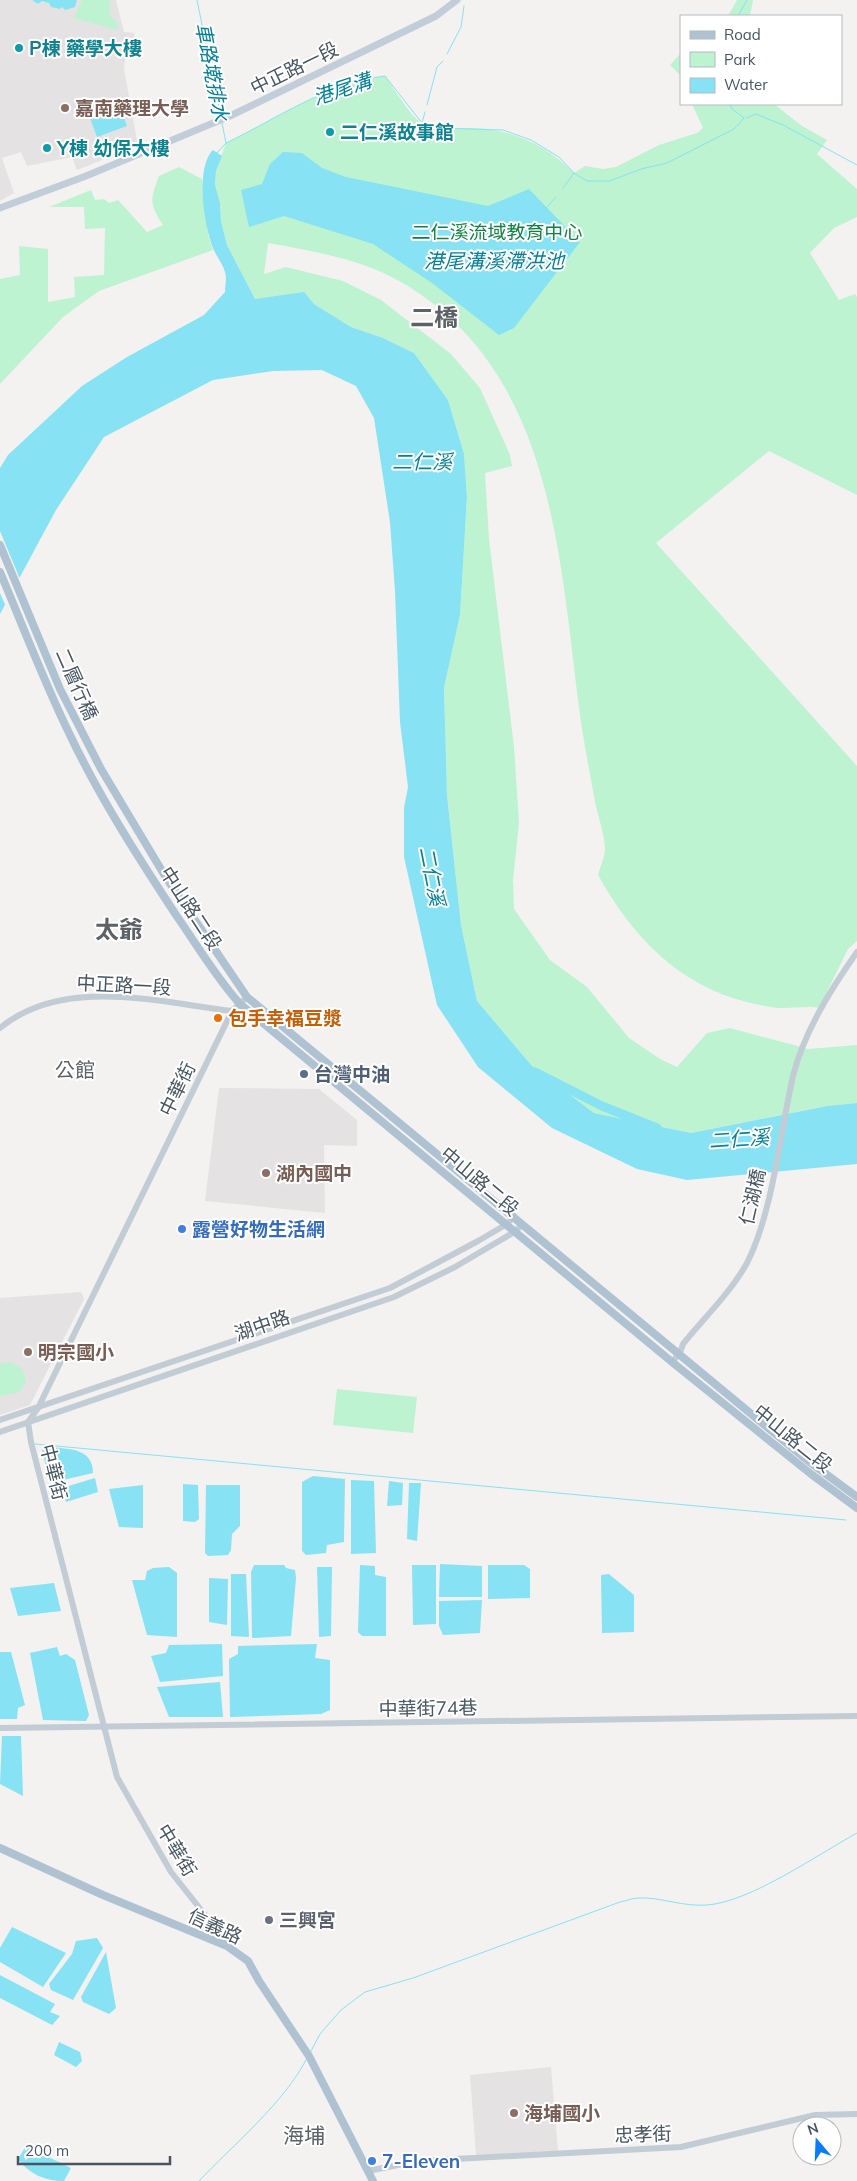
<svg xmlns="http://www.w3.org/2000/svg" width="857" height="2181" viewBox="0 0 857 2181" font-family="Mulish,'Noto Sans TC',sans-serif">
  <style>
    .education { fill: #e5e2e3 }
    .green { fill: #bdf3d0 }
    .water { fill: #87e2f3 }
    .pier { fill: #f4f1f1 }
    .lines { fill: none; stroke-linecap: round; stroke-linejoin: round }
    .stream { stroke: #87e2f3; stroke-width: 1 }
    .river { stroke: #87e2f3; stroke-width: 9 }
    .tertiary { stroke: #c1ccd4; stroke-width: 6 }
    .secondary { stroke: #c1cdd9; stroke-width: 7 }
    .primary { stroke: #afc2d2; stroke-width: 8 }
    .culture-dot { fill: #0f9aa8; stroke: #fff; stroke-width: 2 }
    .education-dot { fill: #8d6e63; stroke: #fff; stroke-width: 2 }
    .food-dot { fill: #e8710a; stroke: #fff; stroke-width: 2 }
    .service-dot { fill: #5c6f8a; stroke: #fff; stroke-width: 2 }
    .shop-dot { fill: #3f7fe0; stroke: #fff; stroke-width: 2 }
    .worship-dot { fill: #6b7280; stroke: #fff; stroke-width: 2 }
    .labels { text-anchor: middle; stroke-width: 4; stroke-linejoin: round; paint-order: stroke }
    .culture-label { font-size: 19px; font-weight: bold; fill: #0d838f; stroke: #fff; text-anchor: start }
    .street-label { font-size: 19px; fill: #475660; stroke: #fff }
    .education-label { font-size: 19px; font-weight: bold; fill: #785e54; stroke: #fff; text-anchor: start }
    .park-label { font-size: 19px; fill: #108344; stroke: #fff }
    .food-label { font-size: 19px; font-weight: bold; fill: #c56008; stroke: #fff; text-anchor: start }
    .service-label { font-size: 19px; font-weight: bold; fill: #4e5e75; stroke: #fff; text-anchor: start }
    .shop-label { font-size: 19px; font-weight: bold; fill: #366cbe; stroke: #fff; text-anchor: start }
    .worship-label { font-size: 19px; font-weight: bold; fill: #5b616d; stroke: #fff; text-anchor: start }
    .water-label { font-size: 20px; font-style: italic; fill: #048098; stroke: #fff }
    .neighbourhood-label { font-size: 20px; fill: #5d6267; stroke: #fff }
    .quarter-label { font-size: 21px; fill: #5d6267; stroke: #fff }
    .district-label { font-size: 24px; font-weight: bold; fill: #5d6267; stroke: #fff }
  </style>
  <rect width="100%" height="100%" fill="#f4f1f1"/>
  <g class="education">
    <path d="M0,0h116l8,32 10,1 2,13 -10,5 -2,18 14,77 -61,24 -5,-13 -45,9 -6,-14 -19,6 12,35 -14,8z"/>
    <path d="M219,1088l100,1 38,31v26l-33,-1 1,68 -120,-12z"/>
    <path d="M81,1292l3,7 -54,106 -30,10v-117z"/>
    <path d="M551,2067l7,84 -82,4 -6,-80z"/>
  </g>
  <g class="green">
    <path d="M82,0h27l1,15 8,9 -1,6 -43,-12z"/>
    <path d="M737,0h16l-3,16h-22z"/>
    <path d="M681,53v23l-11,-11z"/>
    <path d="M385,76c9,12 26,42 38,48 15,7 33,4 49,4 41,1 74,17 102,45l11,-7 18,3 13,-2 43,-22 38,-12 6,-5 -11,-24h82l28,22 25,14 -10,14 40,35v28l-23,11 -24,25 29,47 16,-6 2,3v198l-88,-44 -113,92 201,223v175l-9,8 -29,59c-10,-2 -23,0 -34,0 -12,0 -26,-3 -38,-6 -69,-17 -115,-66 -149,-127 2,-8 7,-18 7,-27 -1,-15 -7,-32 -10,-46 -6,-34 -13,-68 -17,-102 -19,-152 -28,-332 -177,-418 -40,-23 -88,-31 -133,-39l-4,31 22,-7 57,14 38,19 70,54 29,34 30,67 2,11 -27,7 4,66 25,208 5,76 -6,57 1,29 36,51 37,27 42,51 31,21 17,8 30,-34 23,-5 78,21 49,-4v58l-30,3 -136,27 -97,-20 -62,-47 -55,-65 -16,-76 -14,-130 -3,-107 16,-73 7,-118 -3,-43 -16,-54 -34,-47 -31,-15 -32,-11 -37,-23 -10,-11 -49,6 -28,-54 -6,-24 -1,-18 -5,-17 1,-15 10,-28c52,-25 101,-60 159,-67z"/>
    <path d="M179,167l23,12 6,56 5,15 -114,41 -36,26 -63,67v-105l20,-4 -1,-29 29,3v53l27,-5 -1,-20 30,-2 1,-47 -20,1 -1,-22h-35l42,-17 4,10 9,-1 5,4 9,-3 29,32 16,-7c-14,-22 -13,-25 -4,-49z"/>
    <path d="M11,1362l12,7 3,14 -7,9 -19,4v-32z"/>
    <path d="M337,1389l80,8 -4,36 -80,-8z"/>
  </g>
  <g class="water">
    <path d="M32,0h45l-2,7 -10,3 -3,-3 -2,2 -9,-2 -2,-4 -7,-2 -4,3z"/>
    <path d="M120,107l7,19 -30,11 -7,-19z"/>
    <path d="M213,150l9,6 -6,15 -1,14 5,18 1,18 6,24 28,54 49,-7 10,12 37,23 32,11 31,15 34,47 16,54 3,43 -7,118 -16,73 3,107 14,130 16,76 55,65 62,47 97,20 136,-27 30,-3v61l-170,16 -50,-11 -85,-41 -74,-61 -41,-62 -33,-148v-49l4,-21 -8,-65 -5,-131 -5,-69 -16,-104 -18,-32 -34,-16 -49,1 -60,9 -109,57 -48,73 -56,104v-146l8,-13 74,-69 45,-29 77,-42 21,-23c0,-6 2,-14 0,-20 -2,-8 -9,-16 -12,-24 -9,-22 -18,-81 0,-98z"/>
    <path d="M283,152l19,1 20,15 24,9 142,29 41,-17 51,53 -66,86 -15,7 -67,-52 -59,-39 -89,-28 -35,11 -8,-37 21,-6 8,-20z"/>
    <path d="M50,1447c19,2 43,1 43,26l-43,10 -8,-33z"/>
    <path d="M313,1476l32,3 -1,63 -17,3 -1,8 -20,2 -4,-4v-69z"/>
    <path d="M95,1478l3,14 -32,10 -4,-14z"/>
    <path d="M351,1480l23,1 2,72 -25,1z"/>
    <path d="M389,1481l14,2 -1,22 -15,1z"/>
    <path d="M409,1483h12l-4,58 -10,-2z"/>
    <path d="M183,1484l15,1 1,34 -4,3 -12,-1z"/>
    <path d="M143,1485v43l-24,-1 -10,-38z"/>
    <path d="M206,1485h34v41l-8,8 -1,16 -3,5 -20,1 -3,-3z"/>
    <path d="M440,1564l42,2v31h-43z"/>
    <path d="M254,1565h30l2,3 9,2 1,8 -5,58 -39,2 -1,-66z"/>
    <path d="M360,1565l15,1v9l11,2v59h-24l-4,-4z"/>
    <path d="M412,1565h24v59l-23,1z"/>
    <path d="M488,1565h36l6,4v29l-42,1z"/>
    <path d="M169,1567l8,6v64l-30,-2 -15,-55h13l2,-9 6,-3z"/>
    <path d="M317,1567h15l-1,69 -12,1z"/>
    <path d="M231,1574h15l3,63 -18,-1z"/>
    <path d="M609,1574l25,21v37l-32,1 -1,-58z"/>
    <path d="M209,1578l19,1 -1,46 -18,-3z"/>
    <path d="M54,1583l7,28 -43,5 -8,-28z"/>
    <path d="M482,1600l-2,33 -37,2 -4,-9v-25z"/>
    <path d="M222,1644l1,32 -63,6 -9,-26 15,-3 3,-8z"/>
    <path d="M317,1644l-2,14 15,2v50l-9,4 -91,3 -1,-58 9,-5v-8z"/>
    <path d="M57,1647l3,9 6,-2 9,6 14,55 -3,6 -43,-1 -13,-67z"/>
    <path d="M0,1652h11l14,53 -7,3 -1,11h-17z"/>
    <path d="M220,1682l3,35h-54l-12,-30z"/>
    <path d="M2,1736h19l2,60 -23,-12z"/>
    <path d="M12,1927l54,26 -23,34 -43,-25v-14z"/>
    <path d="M97,1938l6,10 -30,52 -22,-10 -2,-6 23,-30 4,-13z"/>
    <path d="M106,1952l10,56 -7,6 -26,-12 -2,-5z"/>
    <path d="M0,1975l55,29 -5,8 10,4 -8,9 -52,-27z"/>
    <path d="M59,2042l21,10 2,9 -6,6 -22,-12z"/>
    <path d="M26,2146l45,22 -7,13c-19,0 -35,-7 -46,-22z"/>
  </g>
  <path class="pier" d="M0,531l20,48 -14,28 -6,-14z"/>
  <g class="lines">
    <g class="stream">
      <path d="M197,0l24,117"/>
      <path d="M738,16l9,-16"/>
      <path d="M447,54l14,-27 3,-21"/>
      <path d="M427,105l10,-38 6,-6"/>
      <path d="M746,118l10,-4 27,11 74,40"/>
      <path d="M222,123l4,20"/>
      <path d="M422,123l3,-11"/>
      <path d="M217,153l9,-10c52,-25 101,-60 159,-67l37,47 16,5 65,2 28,10 28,17 15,16 13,8h23l31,-12 26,-6 67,-34 10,-11 -12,-9 -2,-5"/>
      <path d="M563,188l11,-15"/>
      <path d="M546,208l10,-11"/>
      <path d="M35,1444l811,76"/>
      <path d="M310,2053l10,-19 21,-24 24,-18 48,-14 207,-76c6,-1 12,-4 19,-4 22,-1 44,9 68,7 43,-3 110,-50 150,-72"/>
      <path d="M199,2181c34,-36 86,-79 108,-123"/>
    </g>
    <path class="river" d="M535,1072l67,34 55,22"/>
    <g class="tertiary">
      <path d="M0,1028c63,-52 157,-26 232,-17l15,-14"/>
      <path d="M672,1362l8,-9 3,-9c21,-26 48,-52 64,-81 26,-51 33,-130 46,-187 11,-44 38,-87 64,-124"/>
      <path d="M0,1420l390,-132 88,-47 29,-17 7,-8"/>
      <path d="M0,1432l394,-135 61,-30 61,-36 6,-7"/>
      <path d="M0,1728l857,-12"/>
      <path d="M227,1946l-10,-16 -46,-58 -54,-95 -86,-335 -3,-20 10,-14 194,-397"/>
      <path d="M368,2171l50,-10 263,-14 134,-32 42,-1"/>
    </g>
    <path class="secondary" d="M0,208l86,-32 144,-60 206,-100 21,-16"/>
    <g class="primary">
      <path d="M0,545l60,144 41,80 64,107 82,121 560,463 50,37"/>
      <path d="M0,572c23,54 44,110 70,163 30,63 68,122 106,180 21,30 39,61 64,89l432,358 139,112 46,34"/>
      <path d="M0,1848l103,47 124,51 21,15 11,20 50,75 64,125"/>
    </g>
  </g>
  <g class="culture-dot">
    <circle cx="19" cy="48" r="5"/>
    <circle cx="330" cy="132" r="5"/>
    <circle cx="47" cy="148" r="5"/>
  </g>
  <g class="education-dot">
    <circle cx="65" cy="108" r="5"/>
    <circle cx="266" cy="1173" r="5"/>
    <circle cx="28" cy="1352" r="5"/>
    <circle cx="514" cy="2113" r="5"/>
  </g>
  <circle class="food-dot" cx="218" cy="1018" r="5"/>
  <circle class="service-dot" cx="304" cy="1074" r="5"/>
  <g class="shop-dot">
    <circle cx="182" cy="1229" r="5"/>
    <circle cx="372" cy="2161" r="5"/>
  </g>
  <circle class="worship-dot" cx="269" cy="1920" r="5"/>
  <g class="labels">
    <g class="culture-label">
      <text x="29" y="55">P棟 藥學大樓</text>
      <text x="340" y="139">二仁溪故事館</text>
      <text x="57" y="155">Y棟 幼保大樓</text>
    </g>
    <g class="street-label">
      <text transform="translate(294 68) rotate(-26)" y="7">中正路一段</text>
      <text transform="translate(77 684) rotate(66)" y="7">二層行橋</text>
      <text transform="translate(191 908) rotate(57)" y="7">中山路二段</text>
      <text transform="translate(124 985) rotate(3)" y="7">中正路一段</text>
      <text transform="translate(177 1089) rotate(-64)" y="7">中華街</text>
      <text transform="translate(480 1181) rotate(40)" y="7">中山路二段</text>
      <text transform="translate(752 1197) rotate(-77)" y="7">仁湖橋</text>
      <text transform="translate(262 1325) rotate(-19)" y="7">湖中路</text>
      <text transform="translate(793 1438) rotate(39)" y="7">中山路二段</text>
      <text transform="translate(54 1472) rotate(76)" y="7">中華街</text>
      <text transform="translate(428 1708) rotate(-1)" y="7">中華街74巷</text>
      <text transform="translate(177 1850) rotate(59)" y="7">中華街</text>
      <text transform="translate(215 1926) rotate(25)" y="7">信義路</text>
      <text transform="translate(643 2134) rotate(-2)" y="7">忠孝街</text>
    </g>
    <g class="education-label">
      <text x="75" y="115">嘉南藥理大學</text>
      <text x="276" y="1180">湖內國中</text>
      <text x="38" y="1359">明宗國小</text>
      <text x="524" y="2120">海埔國小</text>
    </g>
    <g class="park-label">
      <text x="497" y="239">二仁溪流域教育中心</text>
    </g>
    <g class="food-label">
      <text x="228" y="1025">包手幸福豆漿</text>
    </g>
    <g class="service-label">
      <text x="314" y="1081">台灣中油</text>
    </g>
    <g class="shop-label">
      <text x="192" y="1236">露營好物生活網</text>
      <text x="382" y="2168">7-Eleven</text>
    </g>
    <g class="worship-label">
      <text x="279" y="1927">三興宮</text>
    </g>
    <g class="water-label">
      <text transform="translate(212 72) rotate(79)" y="7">車路墘排水</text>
      <text transform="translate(342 89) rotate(-18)" y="7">港尾溝</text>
      <text x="494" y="268">港尾溝溪滯洪池</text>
      <text x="422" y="469">二仁溪</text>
      <text transform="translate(432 876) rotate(79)" y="7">二仁溪</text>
      <text transform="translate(739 1139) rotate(-4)" y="7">二仁溪</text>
    </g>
    <g class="neighbourhood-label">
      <text x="75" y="1077">公館</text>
    </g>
    <g class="quarter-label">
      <text x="304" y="2143">海埔</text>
    </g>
    <g class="district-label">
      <text x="434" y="326">二橋</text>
      <text x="119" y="938">太爺</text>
    </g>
  </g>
  <rect x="680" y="15" width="162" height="90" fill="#ffffff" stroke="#b5bbbf"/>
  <rect x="690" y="31" width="25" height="8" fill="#afc2d2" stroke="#b5bbbf"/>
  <text x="724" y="40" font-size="15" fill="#475660">Road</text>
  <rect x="690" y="52" width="25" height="15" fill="#bdf3d0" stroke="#b5bbbf"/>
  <text x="724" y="65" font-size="15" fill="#475660">Park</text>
  <rect x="690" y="78" width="25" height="15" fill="#87e2f3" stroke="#b5bbbf"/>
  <text x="724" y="90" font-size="15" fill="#475660">Water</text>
  <g transform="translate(817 2141) rotate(341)"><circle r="24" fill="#ffffff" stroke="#b5bbbf"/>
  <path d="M0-4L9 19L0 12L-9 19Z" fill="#0b7cf4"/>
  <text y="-8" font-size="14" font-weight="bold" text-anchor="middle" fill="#475660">N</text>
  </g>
  <path d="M18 2156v8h152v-8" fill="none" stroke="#475660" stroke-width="2.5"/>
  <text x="25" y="2156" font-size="15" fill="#475660" stroke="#ffffff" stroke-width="4" paint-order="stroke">200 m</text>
</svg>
